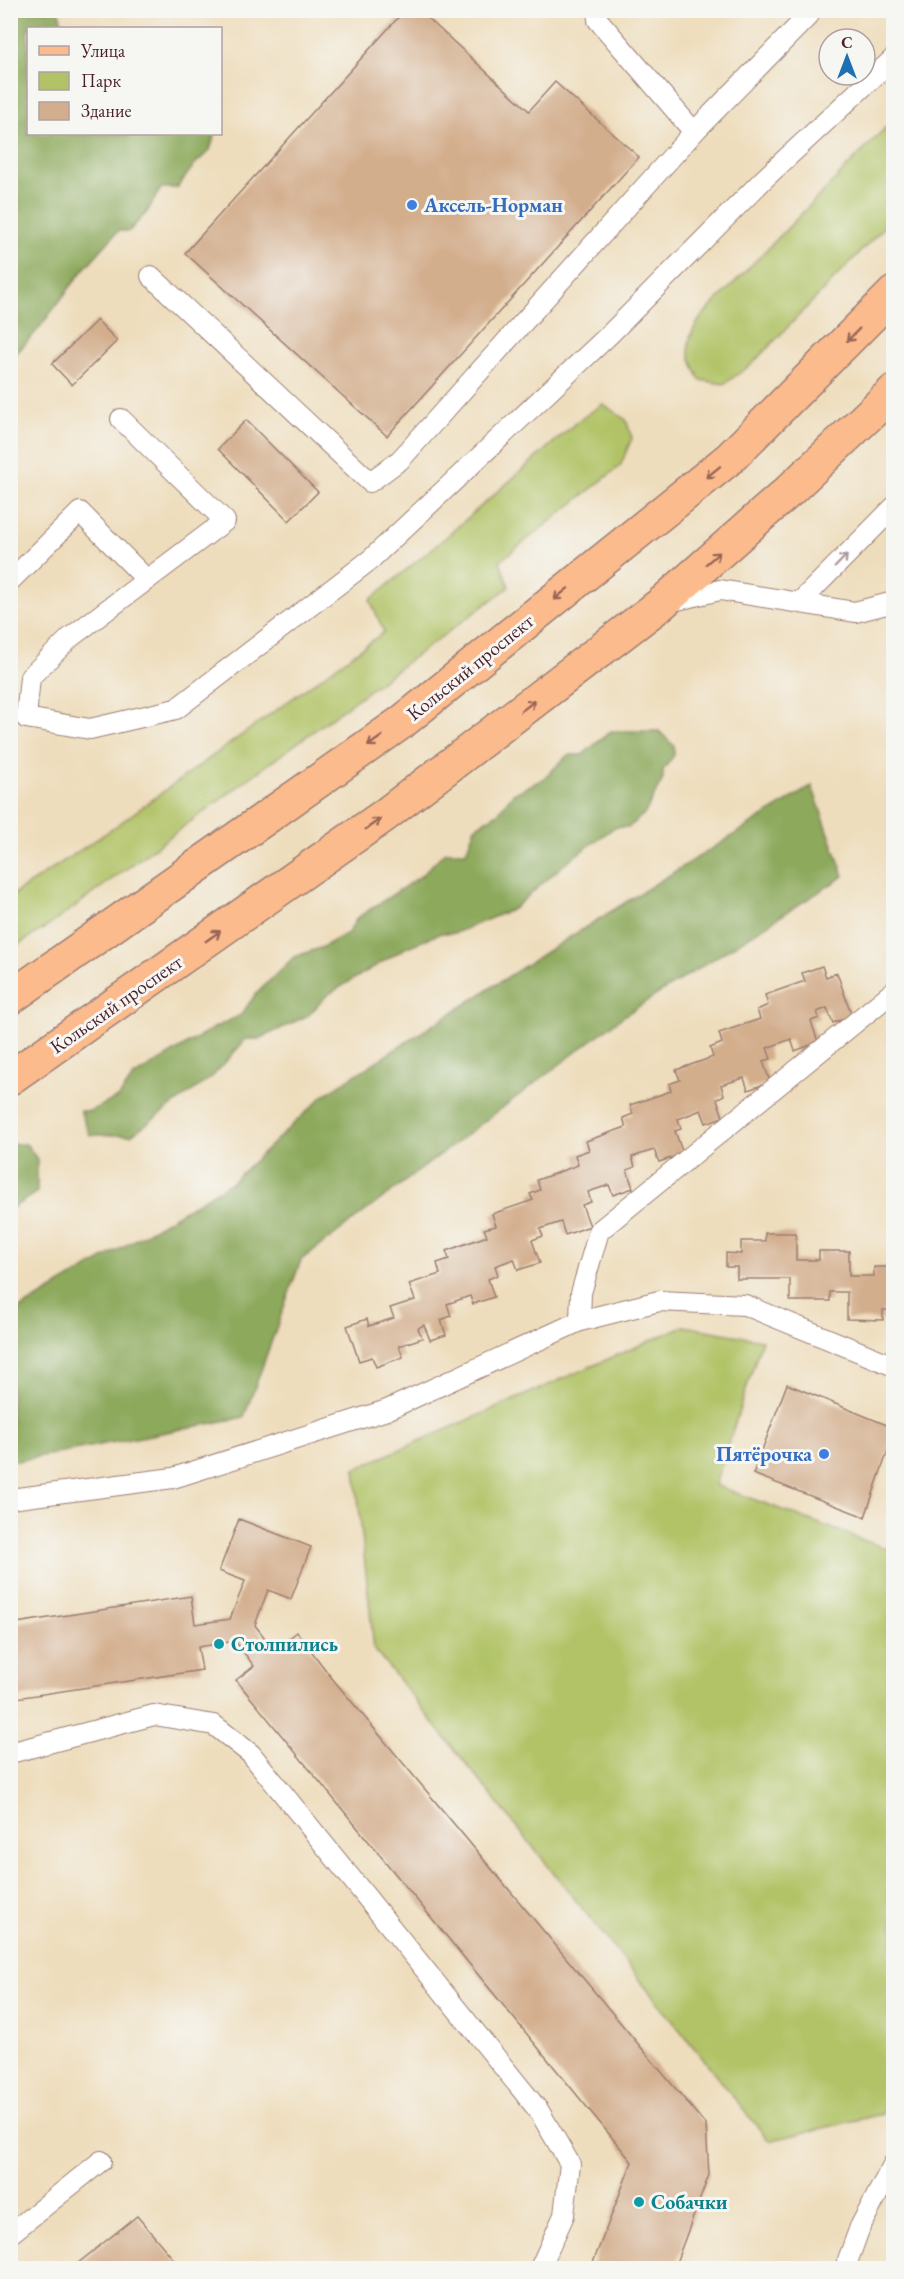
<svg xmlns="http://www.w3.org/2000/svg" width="904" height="2279" viewBox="0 0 904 2279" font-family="'EB Garamond',serif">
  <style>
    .green { fill: #b1c366; stroke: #7e7148; stroke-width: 1.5 }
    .forest { fill: #8ca95b; stroke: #6b6443; stroke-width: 1.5 }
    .building { fill: #d3ae8d }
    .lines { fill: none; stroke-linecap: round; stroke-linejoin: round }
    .lane-casing { stroke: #9c7e74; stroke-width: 22 }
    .primary-casing { stroke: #9c7e74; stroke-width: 36 }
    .lane { stroke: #fff; stroke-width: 20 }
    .primary { stroke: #fbbb8d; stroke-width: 33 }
    .oneway { stroke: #9a6557 }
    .oneway2 { stroke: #ae9aa0 }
    .shop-dot { fill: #3f7fe0; stroke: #f6f6f2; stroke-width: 2 }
    .culture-dot { fill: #0f9aa8; stroke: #f6f6f2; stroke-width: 2 }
    .labels { text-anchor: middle; stroke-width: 6; stroke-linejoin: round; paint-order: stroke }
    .shop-label { font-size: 20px; font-weight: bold; fill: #366cbe; stroke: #f6f6f2; text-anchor: start }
    .street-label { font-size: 20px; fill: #4a1f2b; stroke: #f6f6f2 }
    .culture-label { font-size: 20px; font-weight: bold; fill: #0d838f; stroke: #f6f6f2; text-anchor: start }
  </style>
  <rect width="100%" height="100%" fill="#f6f6f2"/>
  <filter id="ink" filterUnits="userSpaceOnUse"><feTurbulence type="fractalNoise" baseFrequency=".0167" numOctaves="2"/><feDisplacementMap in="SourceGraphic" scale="12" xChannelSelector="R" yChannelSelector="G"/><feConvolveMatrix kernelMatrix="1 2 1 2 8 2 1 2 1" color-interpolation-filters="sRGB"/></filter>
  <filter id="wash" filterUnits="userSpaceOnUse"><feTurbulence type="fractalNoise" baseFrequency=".008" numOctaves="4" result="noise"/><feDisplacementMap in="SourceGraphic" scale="24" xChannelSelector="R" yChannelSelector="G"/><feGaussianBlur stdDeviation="1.35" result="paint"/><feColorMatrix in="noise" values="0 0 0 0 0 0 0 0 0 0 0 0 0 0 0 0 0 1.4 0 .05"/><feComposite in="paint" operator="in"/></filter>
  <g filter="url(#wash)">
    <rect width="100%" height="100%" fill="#eeddbc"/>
    <g class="green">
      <path d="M893,120v98l-141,146 -28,20 -24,-4c-14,-29 -17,-37 2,-64z"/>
      <path d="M603,404l23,16 6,18 -12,28 -120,95 9,26 -459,338 -39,24v-53l98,-65 275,-199 -14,-32 76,-63 132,-116z"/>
      <path d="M684,1326l78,14 -47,145 178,66v544l-11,19 -113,27 -395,-492 -19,-180z"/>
    </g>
    <g class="forest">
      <path d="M20,11h39l4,17h-35v106h187l-5,16 -15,14 -18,24h-16l-14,24 -18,19h-11l-34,38 -48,63 -25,27 -1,-326 6,-4z"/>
      <path d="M611,731h48l15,15v9l-11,15v9l-18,34 -16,14h-14l-47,34 -55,48 -58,24h-14l-34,14 -80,48 -18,20 -50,24h-13l-34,38 -81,58h-41l-10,-24h10l29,-14 14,-20 79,-48 29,-14 14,-20 39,-38 29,-10 25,-14 9,-15 64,-42 24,-24h21l9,-25 23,-14 15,-19 30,-15 25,-24h14z"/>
      <path d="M812,786l32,90 -219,139 -324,245 -57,157 -233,45v-148l221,-132 92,-87 238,-153z"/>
      <path d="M13,1144h13l11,15v33l-26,17 -1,-63z"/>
    </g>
    <g id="blocks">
      <g class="building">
        <path d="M405,10h14l110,101 26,-29 84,75 -252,279 -202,-183z"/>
        <path d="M97,320l20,21 -45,44 -20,-21z"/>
        <path d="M246,420l72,72 -29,29 -71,-72z"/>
        <path d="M822,966l4,11 11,-4 15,43 -19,7 -6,-15 -10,4 2,6 -8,3 7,21 -23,9 -4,-12 -24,9 4,11 -8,2 7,21 -22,8 -4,-12 -23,7 3,10 -7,4 6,18 -17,6 -5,-13 -23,9 3,10 -6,2 8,23 -24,8 -5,-12 -22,7 3,10 -8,3 6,18 -20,7 -4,-10 -21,7 3,10 -9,3 8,21 -25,9 -4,-13 -21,7 3,7 -11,4 8,23 -22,7 -4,-11 -19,7 3,9 -10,4 6,18 -21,7 -3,-8 -23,8 4,12 -10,4 5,15 -16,5 -6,-15 -6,3 4,10 -23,8 4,11 -27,10 -4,-10 -13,4 -12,-35 20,-7 2,7 25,-8 -4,-10 25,-8 -6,-16 31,-10 -3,-11 12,-4 -3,-8 41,-15 -3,-7 12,-3 -4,-12 41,-14 -3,-6 10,-4 -3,-10 41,-15 -3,-10 14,-5 -3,-9 40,-14 -3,-9 10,-4 -3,-9 41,-14 -2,-7 11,-4 -4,-10 37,-13 -3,-9 12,-5 -3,-10 41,-14 -3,-9 11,-5 -3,-10 40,-14 -3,-8z"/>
        <path d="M765,1233h31v27h23v-9h30v25h25v-9h20v43h-11v10l-36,-1v-27h-17v9h-40v-22h-53v-12h-11v-14l15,1v-13h24z"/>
        <path d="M787,1384l107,44v5l-29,84 -112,-43z"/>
        <path d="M239,1519l72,28 -20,52 -23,-9 -13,35 19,25 23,-18 34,45 375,448 3,50 -35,93h-83l41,-106 -396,-482 18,-14 -19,-25 -37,6 4,23 -192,29v-75l181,-28 4,28 35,-5 15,-38 -26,-10z"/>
        <path d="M137,2216l44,52h-109z"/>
      </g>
    </g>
  </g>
  <g filter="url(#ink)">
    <use href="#blocks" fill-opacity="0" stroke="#9c7e74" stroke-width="1.5"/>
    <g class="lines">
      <defs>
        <g id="lane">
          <path d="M598,20l96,112"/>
          <path d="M151,276l219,206 30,-22 294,-328 115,-117 -4,-5"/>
          <path d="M121,419l104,102 -154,116 -41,40 -4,41 64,11 86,-20 194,-149 240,-226 154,-155 130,-121"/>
          <path d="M10,581l70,-69 67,68"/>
          <path d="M669,602l51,-12 135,22 39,-10"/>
          <path d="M800,602l94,-95"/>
          <path d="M580,1321l1,-28 18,-62 295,-240"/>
          <path d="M10,1499l163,-21 214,-68 193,-89 79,-20 86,4 149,61"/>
          <path d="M10,1753l144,-38 60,10 37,29 288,357 31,53 -6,51 -24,53"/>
          <path d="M10,2234l91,-73"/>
          <path d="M845,2268l15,-41 34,-64"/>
        </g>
        <g id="primary">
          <path d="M10,998l392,-276 328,-264 164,-165"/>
          <path d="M10,1078l375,-263 276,-211 129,-114 104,-99"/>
        </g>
      </defs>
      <use href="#lane" class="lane-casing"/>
      <use href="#primary" class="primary-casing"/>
      <use href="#lane" class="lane"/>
      <use href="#primary" class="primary"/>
    </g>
    <defs><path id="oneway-shaft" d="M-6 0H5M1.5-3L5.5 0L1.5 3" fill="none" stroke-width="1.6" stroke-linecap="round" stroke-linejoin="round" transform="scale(1.5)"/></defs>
    <g class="oneway">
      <use href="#oneway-shaft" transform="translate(853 335) rotate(135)"/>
      <use href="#oneway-shaft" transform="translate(713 472) rotate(141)"/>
      <use href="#oneway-shaft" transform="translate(713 558) rotate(-41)"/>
      <use href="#oneway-shaft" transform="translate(561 594) rotate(141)"/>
      <use href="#oneway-shaft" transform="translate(528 706) rotate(-37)"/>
      <use href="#oneway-shaft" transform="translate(375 741) rotate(145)"/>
      <use href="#oneway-shaft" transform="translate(373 824) rotate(-35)"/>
      <use href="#oneway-shaft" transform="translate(213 936) rotate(-35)"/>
    </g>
    <use class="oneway2" href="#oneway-shaft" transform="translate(841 561) rotate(-46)"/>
  </g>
  <g class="shop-dot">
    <circle cx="412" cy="205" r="6"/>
    <circle cx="824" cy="1454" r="6"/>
  </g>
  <g class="culture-dot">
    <circle cx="219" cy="1644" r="6"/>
    <circle cx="639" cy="2202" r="6"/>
  </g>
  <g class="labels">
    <g class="shop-label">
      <text x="424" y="212">Аксель-Норман</text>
      <text x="812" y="1461" text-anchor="end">Пятёрочка</text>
    </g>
    <g class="street-label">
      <text transform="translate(470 667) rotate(-39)" y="7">Кольский проспект</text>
      <text transform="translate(116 1004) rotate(-35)" y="7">Кольский проспект</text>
    </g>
    <g class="culture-label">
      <text x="231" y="1651">Столпились</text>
      <text x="651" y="2209">Собачки</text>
    </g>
  </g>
  <rect width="904" height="2279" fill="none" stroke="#f6f6f2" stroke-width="36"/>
  <rect x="27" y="27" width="195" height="108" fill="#f6f6f2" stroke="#b1a0a2" stroke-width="1.5"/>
  <rect x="39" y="46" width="30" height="9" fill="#fbbb8d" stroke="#b1a0a2" stroke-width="1.5"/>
  <text x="81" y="57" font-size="18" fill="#4a1f2b">Улица</text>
  <rect x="39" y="72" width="30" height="18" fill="#b1c366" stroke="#b1a0a2" stroke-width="1.5"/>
  <text x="81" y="87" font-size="18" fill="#4a1f2b">Парк</text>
  <rect x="39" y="102" width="30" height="18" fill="#d3ae8d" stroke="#b1a0a2" stroke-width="1.5"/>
  <text x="81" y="117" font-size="18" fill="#4a1f2b">Здание</text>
  <g transform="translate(847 57)"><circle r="28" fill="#f6f6f2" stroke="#b1a0a2" stroke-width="1.5"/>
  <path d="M0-4.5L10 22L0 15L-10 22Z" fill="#1f6fb2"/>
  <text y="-9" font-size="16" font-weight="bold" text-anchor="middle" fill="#4a1f2b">С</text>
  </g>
</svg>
